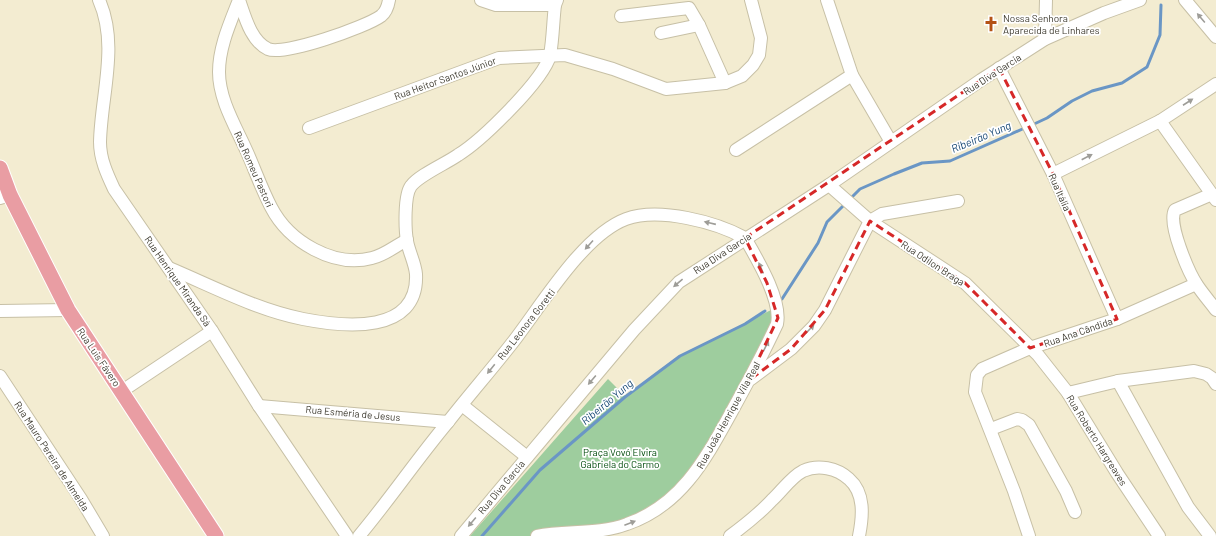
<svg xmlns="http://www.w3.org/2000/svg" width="1216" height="536" viewBox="0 0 1216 536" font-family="Barlow,sans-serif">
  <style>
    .green { fill: #9ecd9e }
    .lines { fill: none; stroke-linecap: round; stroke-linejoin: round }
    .stream { stroke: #6a96c5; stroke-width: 3 }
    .minor-casing { stroke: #c7c0a6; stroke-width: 14 }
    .major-casing { stroke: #fff; stroke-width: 17 }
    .minor { stroke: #fff; stroke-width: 12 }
    .major { stroke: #e99da3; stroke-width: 15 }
    .oneway { fill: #9e9d98 }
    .marked { fill: none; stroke: #d62828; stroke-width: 3; stroke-dasharray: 8 5; stroke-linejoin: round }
    .labels { text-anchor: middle; stroke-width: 3.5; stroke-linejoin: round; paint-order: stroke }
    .poi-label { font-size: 10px; fill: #3e3b30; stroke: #fff; text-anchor: start }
    .street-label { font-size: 10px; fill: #3e3b30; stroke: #fff }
    .park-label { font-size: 10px; fill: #004b0b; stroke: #fff }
    .water-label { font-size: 11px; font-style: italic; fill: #154673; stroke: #fff }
  </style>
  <rect width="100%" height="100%" fill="#f3ecd1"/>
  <path class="green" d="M775,308l-4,23 -79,144 -55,43 -104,18h-63l138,-157 18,18 54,-41z"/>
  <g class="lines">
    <g class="stream">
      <path d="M1032,125l15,-7 25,-17 20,-10 30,-8 25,-16 13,-32 1,-30"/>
      <path d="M849,200l11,-11 34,-15 28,-11 28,-2 77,-34"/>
      <path d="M782,299l36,-56 9,-21 18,-18"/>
      <path d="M482,536l58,-66 85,-73 55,-41 65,-32 20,-13"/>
    </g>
    <defs>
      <g id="minor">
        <path d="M99,0c20,45 2,95 1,142 0,17 7,32 14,47l98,142 47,75 88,130"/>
        <path d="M239,0c-9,23 -20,47 -20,72 0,28 17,55 28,80 8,18 15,38 24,55 18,35 63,61 101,51 13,-3 23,-12 35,-18"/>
        <path d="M239,0c6,17 12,41 29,49 16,7 98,-22 113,-33 5,-4 7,-10 8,-16"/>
        <path d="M481,0l15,5h59"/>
        <path d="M827,0l25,75 39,67"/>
        <path d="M1185,0l31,37"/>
        <path d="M621,16l68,-8 10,17 26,58"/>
        <path d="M661,33l38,-8"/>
        <path d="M1045,39l1,-39"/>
        <path d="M999,68l54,106 64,145"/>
        <path d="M1160,121l56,79"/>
        <path d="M309,128l190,-70 66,-3 48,14 53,20 59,-6 17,-7 11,-11 6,-10 2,-17 -10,-38"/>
        <path d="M736,150l116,-75"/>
        <path d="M1053,174l107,-53 56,-37"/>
        <path d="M829,185l41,36 95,62 73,72 30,38 49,80 42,63"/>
        <path d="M1212,194l-37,16c-8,13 14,63 22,75 6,9 13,17 19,25"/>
        <path d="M0,198l10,-3"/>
        <path d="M169,268c43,18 88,42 134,51 41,8 116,16 113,-45 -1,-11 -7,-22 -9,-33 -2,-12 -3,-46 4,-55 8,-11 36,-23 47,-31 23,-14 86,-75 92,-100 3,-16 3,-34 5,-50l2,-5"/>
        <path d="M0,311l68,-1"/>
        <path d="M0,376l81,123 22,37"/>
        <path d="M751,379l40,-30 23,-23 11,-16 45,-89 12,-7 76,-13"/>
        <path d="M1118,381l70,126 22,29"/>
        <path d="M122,391l90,-60"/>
        <path d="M1068,393l50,-12 76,-10 12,3 6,4 4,6"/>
        <path d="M462,405l65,52"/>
        <path d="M259,406l189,16"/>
        <path d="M991,429l26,-10 5,1 7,5 37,66 9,21"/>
        <path d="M359,536c31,-37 58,-77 89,-114 21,-27 44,-53 65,-80 28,-36 70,-107 113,-123 33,-12 90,3 119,19"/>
        <path d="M461,536l173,-206 45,-48 150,-97 152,-105 64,-41 59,-26 36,-13"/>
        <path d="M537,536c30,-6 61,-1 90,-12 55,-19 79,-66 105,-113 16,-29 31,-57 45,-87 5,-24 -20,-65 -32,-86"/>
        <path d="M730,536c15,-11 29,-22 42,-36 10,-9 19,-23 31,-29 15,-7 34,-3 46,8 16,14 14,37 10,57"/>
        <path d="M1029,536l-15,-45 -39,-99 2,-17 5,-6 48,-21 87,-29 79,-35"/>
      </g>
      <path id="major" d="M0,168l10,27 58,115 148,226"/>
    </defs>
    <use href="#minor" class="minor-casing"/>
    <use href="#major" class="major-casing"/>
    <use href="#minor" class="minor"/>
    <use href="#major" class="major"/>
  </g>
  <defs><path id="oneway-solid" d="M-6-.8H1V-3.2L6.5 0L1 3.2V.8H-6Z"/></defs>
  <g class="oneway">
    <use href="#oneway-solid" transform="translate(1201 18) rotate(-130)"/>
    <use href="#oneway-solid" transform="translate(1188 102) rotate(-33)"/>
    <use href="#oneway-solid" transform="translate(1087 157) rotate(-27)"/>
    <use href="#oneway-solid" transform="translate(710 223) rotate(-167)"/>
    <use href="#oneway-solid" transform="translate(589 245) rotate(132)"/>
    <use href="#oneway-solid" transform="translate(761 268) rotate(-113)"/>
    <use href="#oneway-solid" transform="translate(678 283) rotate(140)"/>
    <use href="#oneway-solid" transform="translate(810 329) rotate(-46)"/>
    <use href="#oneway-solid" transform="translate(766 346) rotate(-63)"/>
    <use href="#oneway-solid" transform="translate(491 369) rotate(129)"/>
    <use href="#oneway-solid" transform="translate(592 380) rotate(130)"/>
    <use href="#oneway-solid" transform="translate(472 522) rotate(130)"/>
    <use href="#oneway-solid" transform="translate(630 523) rotate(-21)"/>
  </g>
  <path class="marked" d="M999,68l54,106 64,145 -87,29 -65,-65 -95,-62 -45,89 -34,39 -43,32 30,-63 -11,-35 -22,-45z"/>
  <defs>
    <symbol id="church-bare" viewBox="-9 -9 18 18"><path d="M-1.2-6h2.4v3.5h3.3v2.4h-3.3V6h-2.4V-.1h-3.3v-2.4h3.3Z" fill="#b45215" stroke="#fff" stroke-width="2.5" paint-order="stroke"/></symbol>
  </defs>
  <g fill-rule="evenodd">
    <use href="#church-bare" x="980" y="13" width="22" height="22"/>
  </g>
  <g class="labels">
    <g class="poi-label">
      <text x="1003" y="22">Nossa Senhora<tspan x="1003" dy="12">Aparecida de Linhares</tspan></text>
    </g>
    <g class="street-label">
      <text transform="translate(992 74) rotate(-33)" y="4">Rua Diva Garcia</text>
      <text transform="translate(445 78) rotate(-20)" y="4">Rua Heitor Santos Júnior</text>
      <text transform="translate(254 169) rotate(66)" y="4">Rua Romeu Pastori</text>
      <text transform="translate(1060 192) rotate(66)" y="4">Rua Itália</text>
      <text transform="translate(722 253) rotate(-33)" y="4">Rua Diva Garcia</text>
      <text transform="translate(933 263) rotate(33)" y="4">Rua Odilon Braga</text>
      <text transform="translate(178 281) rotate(55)" y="4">Rua Henrique Miranda Sá</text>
      <text transform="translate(526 324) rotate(-52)" y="4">Rua Leonora Goretti</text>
      <text transform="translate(1078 332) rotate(-19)" y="4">Rua Ana Cândida</text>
      <text transform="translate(99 357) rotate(56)" y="4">Rua Luis Fávero</text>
      <text transform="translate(353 413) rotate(5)" y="4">Rua Esméria de Jesus</text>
      <text transform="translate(728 415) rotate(-61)" y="4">Rua João Henrique Vila Real</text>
      <text transform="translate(1097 440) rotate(58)" y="4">Rua Roberto Hargreaves</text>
      <text transform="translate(52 456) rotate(57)" y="4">Rua Mauro Pereira de Almeida</text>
      <text transform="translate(501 487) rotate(-50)" y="4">Rua Diva Garcia</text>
    </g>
    <g class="park-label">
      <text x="620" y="456">Praça Vovó Elvira<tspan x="620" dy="12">Gabriela do Carmo</tspan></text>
    </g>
    <g class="water-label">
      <text transform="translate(981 137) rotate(-23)" y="4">Ribeirão Yung</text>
      <text transform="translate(607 402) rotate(-40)" y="4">Ribeirão Yung</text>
    </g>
  </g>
</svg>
